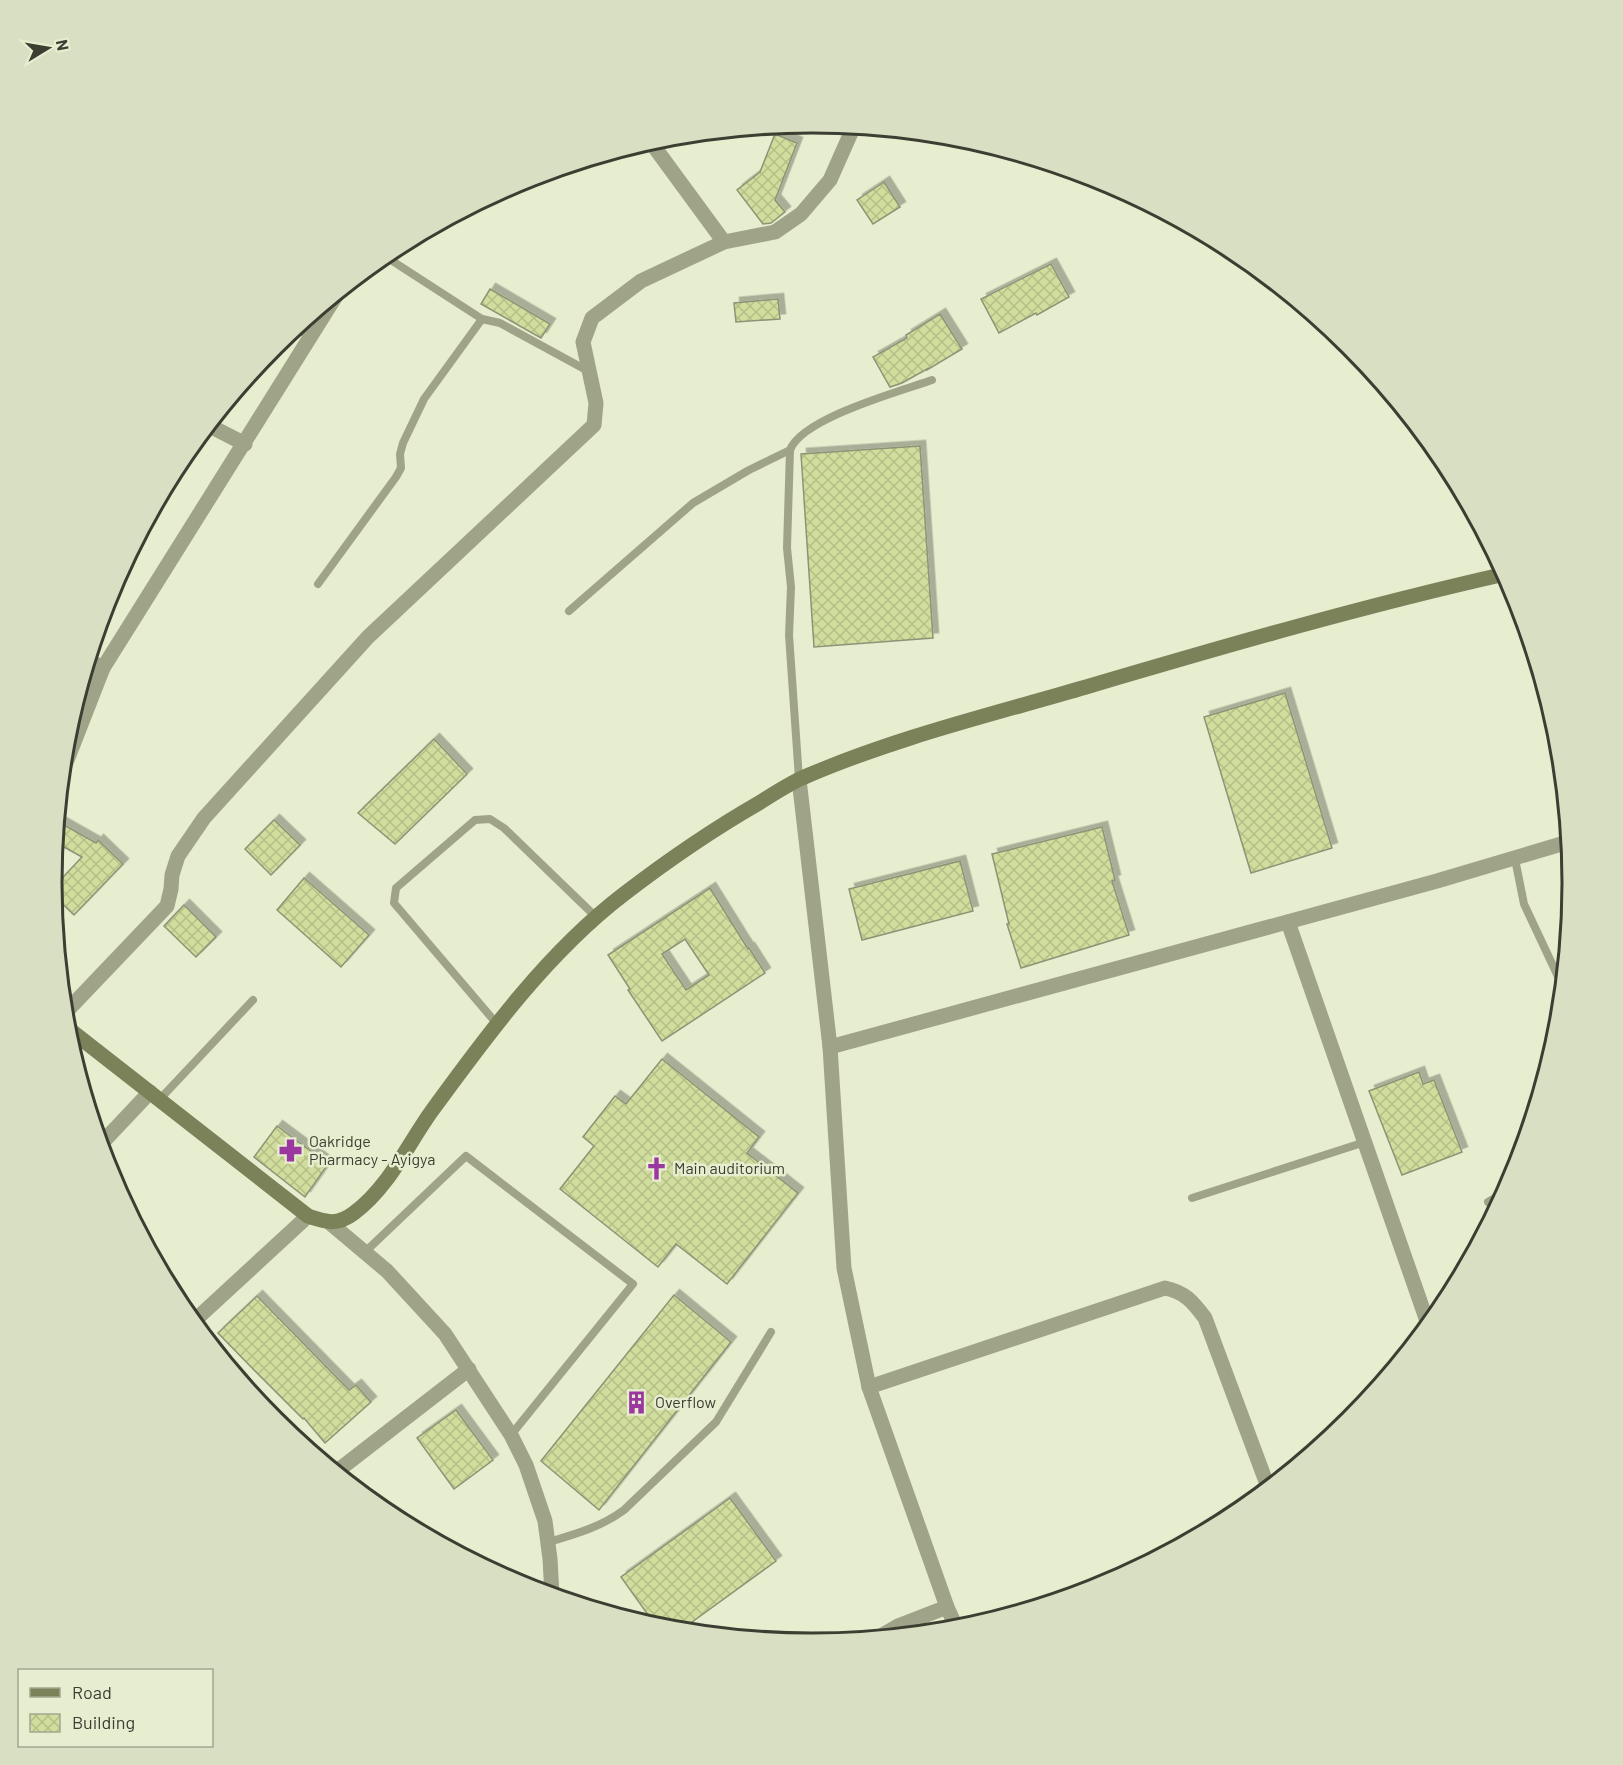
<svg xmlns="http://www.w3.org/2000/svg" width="1623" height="1765" viewBox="0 0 1623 1765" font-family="Barlow,sans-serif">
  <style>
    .building { fill: url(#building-cross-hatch); stroke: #8d9377; stroke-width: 1.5; fill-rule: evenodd; filter: url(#shadow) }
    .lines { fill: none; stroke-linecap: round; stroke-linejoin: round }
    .lane { stroke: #9fa489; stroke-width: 8 }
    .street { stroke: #9fa489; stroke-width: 15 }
    .secondary { stroke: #7b825a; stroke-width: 15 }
    .labels { text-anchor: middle; stroke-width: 5; stroke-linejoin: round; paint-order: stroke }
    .poi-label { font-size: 16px; fill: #3c3e32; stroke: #e7edcf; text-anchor: start }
    .rim { fill: none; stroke: #3c3e32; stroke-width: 3 }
  </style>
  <defs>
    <pattern id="building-cross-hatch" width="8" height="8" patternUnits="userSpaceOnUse" patternTransform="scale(1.5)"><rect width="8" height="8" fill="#d1dd9c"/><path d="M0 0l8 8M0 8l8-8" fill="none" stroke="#b4bf87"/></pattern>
    <filter id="shadow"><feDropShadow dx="5.5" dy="-5.5" stdDeviation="0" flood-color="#0004"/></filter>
  </defs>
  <rect width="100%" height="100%" fill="#e7edcf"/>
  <g class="building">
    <path d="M775,134l22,9 -22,57 10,12 -14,11 -8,1 -26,-34 23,-18z"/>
    <path d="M884,182l16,25 -27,17 -16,-24z"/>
    <path d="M1051,264l18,33 -32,18 -1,-2 -37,20 -18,-34z"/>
    <path d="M490,289l60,35 -9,14 -60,-34z"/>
    <path d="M778,299l2,20 -44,3 -2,-19z"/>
    <path d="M940,314l22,35 -35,21v-1l-25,14 -12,4 -17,-30 34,-19 -1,-3z"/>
    <path d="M920,446l13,192 -119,9 -13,-193z"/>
    <path d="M1285,693l47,155 -81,25 -47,-156z"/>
    <path d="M434,739l33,35 -72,70 -37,-31z"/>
    <path d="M274,820l26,25 -29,30 -26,-26z"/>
    <path d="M57,821l39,22 2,-3 25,24 -49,51 -22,-21v-5l30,-32 -27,-15z"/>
    <path d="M1102,827l13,53 -3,1 17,54 -108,33 -14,-44h2l-17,-70z"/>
    <path d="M960,861l13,50 -111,29 -13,-51z"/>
    <path d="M304,878l65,57 -28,32 -64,-57z"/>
    <path d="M710,888l38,61 1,-1 16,25 -103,68 -34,-51 2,-1 -22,-34zM685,939l24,36 -23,15 -24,-36z"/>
    <path d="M184,905l32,32 -20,20 -32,-31z"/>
    <path d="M662,1059l97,78 -12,16 51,40 -71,91 -51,-40 -18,23 -98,-78 34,-43 -11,-9 32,-41 11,8z"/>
    <path d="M1419,1072l4,12 11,-4 28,72 -60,23 -33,-84z"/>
    <path d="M277,1126l51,38 -23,33 -51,-40z"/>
    <path d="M674,1295l57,47 -132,168 -58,-49z"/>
    <path d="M257,1296l92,94 7,-5 15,17 -46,41 -21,-25 -1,1 -49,-49 -36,-37z"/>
    <path d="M456,1410l37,50 -39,29 -37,-51z"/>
    <path d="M730,1498l46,63 -95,69 -25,-4 -35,-49z"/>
  </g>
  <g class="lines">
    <g class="lane">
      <path d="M383,255l99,64"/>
      <path d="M295,327l15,10"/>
      <path d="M318,584l78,-107 5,-9 -1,-14 3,-11 21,-44 58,-80 18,4 88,48"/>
      <path d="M569,611l124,-108 56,-33 41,-20"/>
      <path d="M799,779l-10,-144 2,-48 -4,-39 3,-98c12,-32 111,-59 142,-70"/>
      <path d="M1515,859l9,45 38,81"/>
      <path d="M497,1024l-103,-121 2,-15 79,-68 15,-1 14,9 91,88"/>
      <path d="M160,1099l93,-99"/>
      <path d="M1192,1198l173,-56"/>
      <path d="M1488,1202l17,-10"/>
      <path d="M365,1252l101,-96 167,128 -122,151"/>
      <path d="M549,1542c27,-8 52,-15 75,-32l92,-88 55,-90"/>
    </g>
    <g class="street">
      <path d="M650,141l74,101"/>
      <path d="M208,425l37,19"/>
      <path d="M88,660l15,8"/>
      <path d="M62,773l41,-105 236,-377"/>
      <path d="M799,779l31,268 14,221 25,119 78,220 10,22"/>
      <path d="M1288,922l140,402"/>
      <path d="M64,1014l103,-108 4,-17 1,-14 6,-19 26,-38 164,-181 226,-212 2,-22 -13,-61 9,-24 49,-37 83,-39 51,-10 26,-18 29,-34 24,-54"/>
      <path d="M830,1047l607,-166 131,-39"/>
      <path d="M100,1145l50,-53"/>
      <path d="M330,1223l57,48 58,63 66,101 15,30 19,56 5,38 2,36"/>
      <path d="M193,1322l115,-106"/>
      <path d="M869,1387l296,-99c20,4 28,14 40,30l63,169"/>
      <path d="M336,1472l133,-103"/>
      <path d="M881,1636l17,-10 49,-19"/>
    </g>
    <path class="secondary" d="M65,1026l243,190c18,6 29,10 46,-3 34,-25 53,-67 77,-101 56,-77 117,-160 193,-218 43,-33 88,-64 135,-91 14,-9 28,-18 43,-25 92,-40 188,-63 284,-91 139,-41 277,-81 419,-113"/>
  </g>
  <defs>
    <symbol id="pharmacy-bare" viewBox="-9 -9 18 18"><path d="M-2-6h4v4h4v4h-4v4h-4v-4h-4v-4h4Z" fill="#9b389f" stroke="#e7edcf" stroke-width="2.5" paint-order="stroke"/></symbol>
    <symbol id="church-bare" viewBox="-9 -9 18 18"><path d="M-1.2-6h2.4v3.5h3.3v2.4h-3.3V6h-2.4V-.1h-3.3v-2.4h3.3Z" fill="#9b389f" stroke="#e7edcf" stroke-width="2.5" paint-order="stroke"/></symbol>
    <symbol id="building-bare" viewBox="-9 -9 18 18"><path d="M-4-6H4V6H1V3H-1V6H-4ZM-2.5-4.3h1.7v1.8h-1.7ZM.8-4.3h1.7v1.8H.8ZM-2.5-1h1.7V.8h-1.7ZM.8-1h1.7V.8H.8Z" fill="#9b389f" stroke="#e7edcf" stroke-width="2.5" paint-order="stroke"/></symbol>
  </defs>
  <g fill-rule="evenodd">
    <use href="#pharmacy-bare" x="274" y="1134" width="33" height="33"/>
    <use href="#church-bare" x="640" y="1152" width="33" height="33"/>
    <use href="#building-bare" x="620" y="1386" width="33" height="33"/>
  </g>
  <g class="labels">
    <g class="poi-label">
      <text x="309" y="1147">Oakridge<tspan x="309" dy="18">Pharmacy - Ayigya</tspan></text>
      <text x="674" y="1174">Main auditorium</text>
      <text x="655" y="1408">Overflow</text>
    </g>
  </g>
  <path d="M0 0H1623V1765H0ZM62 883a750 750 0 1 1 1500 0a750 750 0 1 1-1500 0Z" fill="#d9dfc2" fill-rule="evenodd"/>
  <path class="rim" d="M62 883a750 750 0 1 1 1500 0a750 750 0 1 1-1500 0Z"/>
  <rect x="18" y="1669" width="195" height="78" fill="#e7edcf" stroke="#a3a790" stroke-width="1.5"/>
  <rect x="30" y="1688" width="30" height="9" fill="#7b825a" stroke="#a3a790" stroke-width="1.5"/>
  <text x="72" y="1699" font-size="18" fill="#3c3e32">Road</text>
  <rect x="30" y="1714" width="30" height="18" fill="url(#building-cross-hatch)" stroke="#a3a790" stroke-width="1.5"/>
  <text x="72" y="1729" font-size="18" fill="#3c3e32">Building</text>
  <g transform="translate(48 48) rotate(79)" stroke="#e7edcf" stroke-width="4.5" paint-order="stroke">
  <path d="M0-4.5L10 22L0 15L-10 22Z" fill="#3c3e32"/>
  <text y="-9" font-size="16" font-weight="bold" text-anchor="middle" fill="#3c3e32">N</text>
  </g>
</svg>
